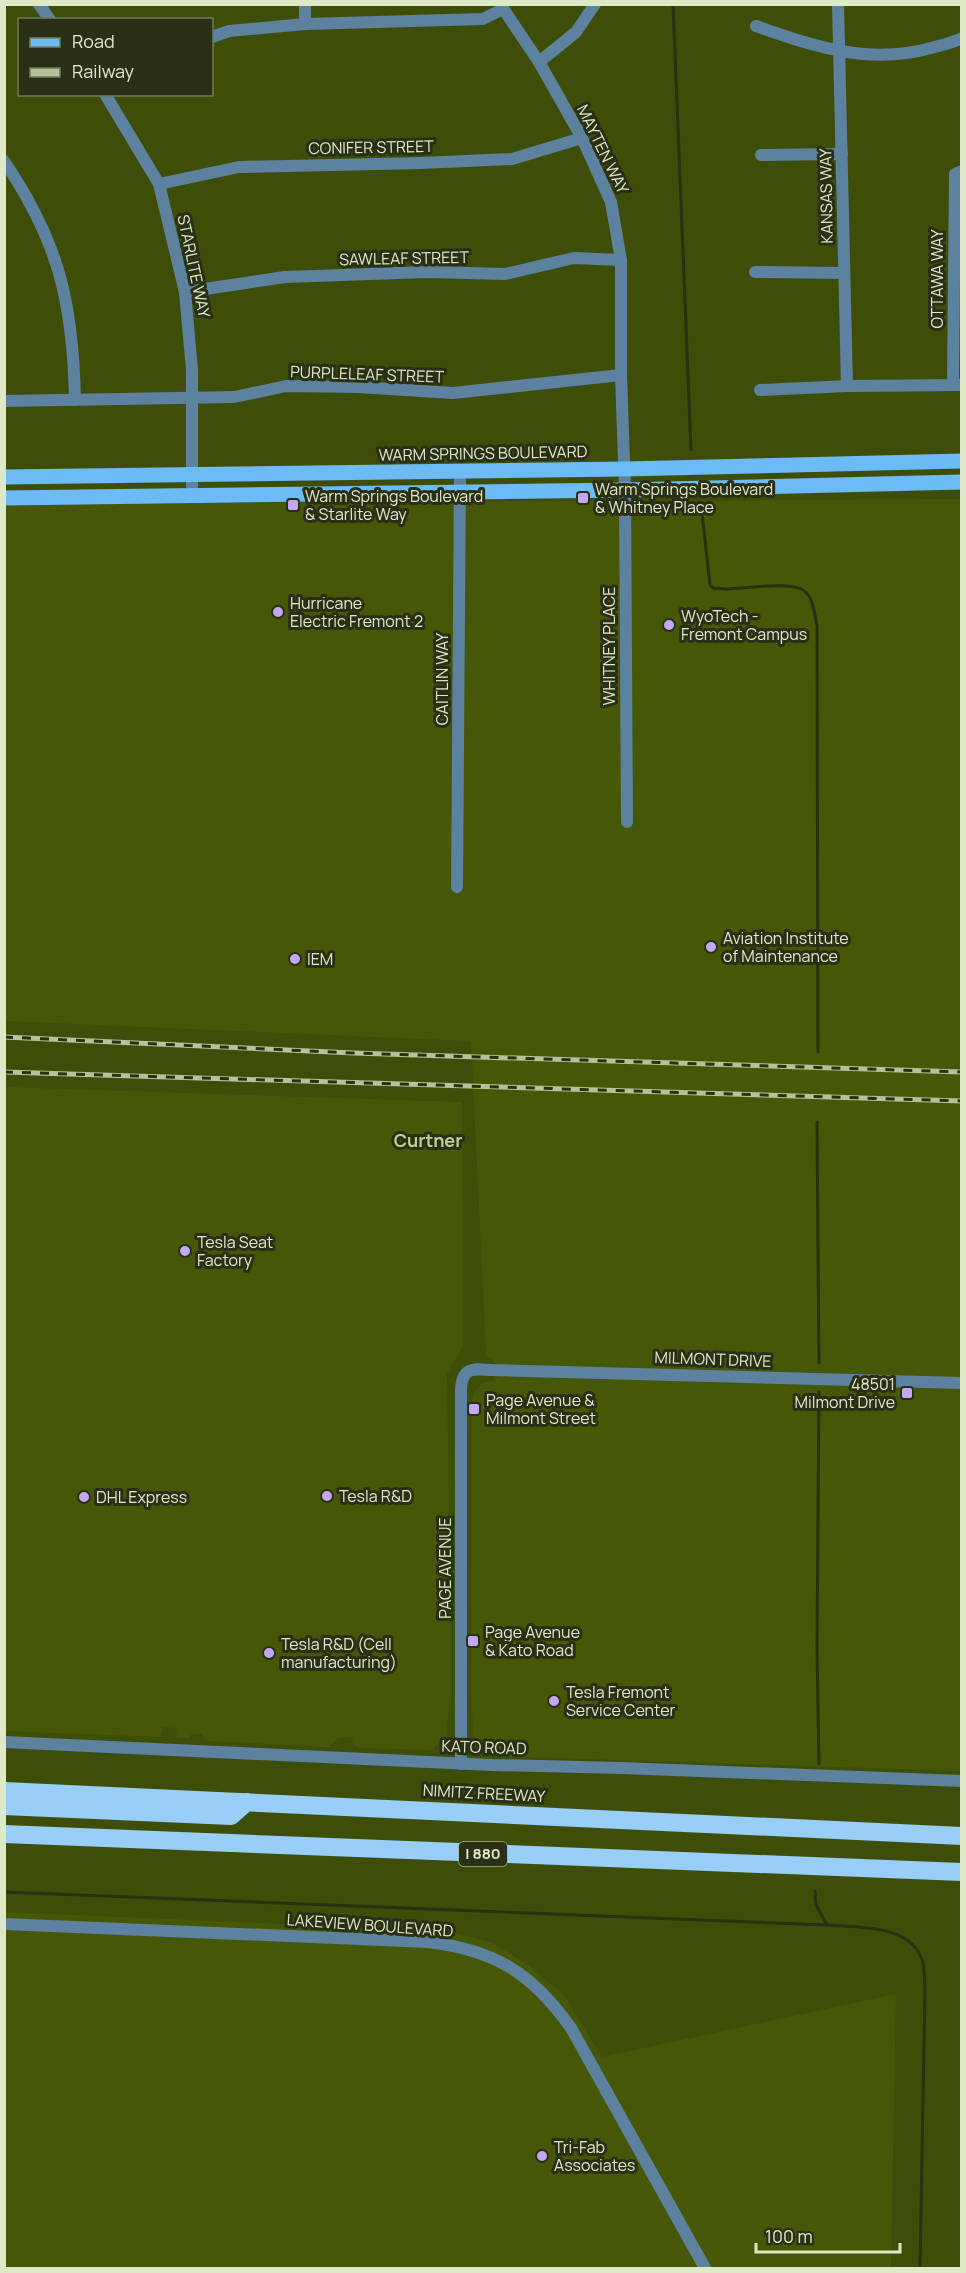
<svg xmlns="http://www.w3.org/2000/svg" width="966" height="2273" viewBox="0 0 966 2273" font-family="Manrope,sans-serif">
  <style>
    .built { fill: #465707 }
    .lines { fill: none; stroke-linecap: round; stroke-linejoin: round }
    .stream { stroke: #283110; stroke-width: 3 }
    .minor { stroke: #5d829f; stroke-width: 12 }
    .major { stroke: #6cbbf5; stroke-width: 15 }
    .highway { stroke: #98cef7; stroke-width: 18 }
    .rail-casing { stroke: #b6c298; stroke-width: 5 }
    .rail { stroke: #293016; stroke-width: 3; stroke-dasharray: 9; stroke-linecap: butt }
    .poi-dot { fill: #c4a7f1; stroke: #293016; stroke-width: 2 }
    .labels { text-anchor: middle; stroke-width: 6; stroke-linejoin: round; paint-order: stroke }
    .shield { fill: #293016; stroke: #a8b293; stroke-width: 1.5 }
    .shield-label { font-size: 15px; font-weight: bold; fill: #dee9c8 }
    .street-label { font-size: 16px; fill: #dee9c8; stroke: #293016 }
    .poi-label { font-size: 16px; fill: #dee9c8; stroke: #293016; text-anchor: start }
    .neighbourhood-label { font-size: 18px; font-weight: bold; fill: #bbd08e; stroke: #293016 }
  </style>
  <rect width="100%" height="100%" fill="#3e4e09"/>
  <g class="built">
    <path d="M961,499v1272l-467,-15 -8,-2 -12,-11 -3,-50 1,-293 3,-9 6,-7 13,-4v-19l-6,-3 -2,-6 -15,-311 -466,-20v-517z"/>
    <path d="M5,1087l457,15 1,245 -16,26 3,208v116l-4,40 -15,13 -72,-2 -1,-2h-5l-1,-9 -14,1 -9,9 -120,-6 -5,-2 -2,-5h-11l-1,4h-13l-1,-10 -13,-1 -2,10 -156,-6z"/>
    <path d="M5,1912l443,19 45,12 35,22 36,30 38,62 294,-63 -5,274h-886z"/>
  </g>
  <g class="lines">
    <g class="stream">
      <path d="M673,4l18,446"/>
      <path d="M701,504l9,81 3,3 11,1c18,0 65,-8 79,1 11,7 11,24 14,35l1,427"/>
      <path d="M817,1122l2,241"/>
      <path d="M819,1392l-2,256 2,116"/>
      <path d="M815,1891l1,14 11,20"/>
      <path d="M4,1892l823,33c31,3 84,-1 95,35 3,8 2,19 3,28l-5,280"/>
    </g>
    <g class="minor">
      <path d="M39,4l11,16"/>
      <path d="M500,4l39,58 43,76 29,64 10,58v115l4,115 2,332"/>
      <path d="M838,4l9,382"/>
      <path d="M305,24v-20"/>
      <path d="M756,26c57,21 115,39 175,22 10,-3 22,-5 31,-10"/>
      <path d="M212,37l17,-6 76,-7 178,-5 20,-10"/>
      <path d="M539,62l37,-30 19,-28"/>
      <path d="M105,94l54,90 26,108 7,78v125"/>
      <path d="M761,155l81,-1"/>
      <path d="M4,161c55,81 69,142 71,239"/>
      <path d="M159,184l80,-17 182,-4 91,-4 70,-21"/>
      <path d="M755,272l89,1"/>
      <path d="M185,292l100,-15 142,-5 78,2 69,-16 47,2"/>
      <path d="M953,385l2,-211 7,-3"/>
      <path d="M760,390l87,-4 115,-1"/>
      <path d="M4,401l230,-4 52,-11 72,1 95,6 168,-18"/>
      <path d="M457,887l3,-415"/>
      <path d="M4,1742l488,23 130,3 340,13"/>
      <path d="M461,1764v-374c1,-24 13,-21 31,-20l470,13"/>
      <path d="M4,1924l424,18c67,8 104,31 143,86l134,240"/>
    </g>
    <g class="major">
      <path d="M4,477l620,-8 338,-8"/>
      <path d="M4,498l621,-8 337,-8"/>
    </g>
    <g class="highway">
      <path d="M4,1791l958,45"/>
      <path d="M4,1806l227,10 16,-14"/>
      <path d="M4,1834l958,38"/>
    </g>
    <defs>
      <g id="rail">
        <path d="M4,1037l349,16 609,19"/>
        <path d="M4,1072l958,29"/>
      </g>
    </defs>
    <use href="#rail" class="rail-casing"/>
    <use href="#rail" class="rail"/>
  </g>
  <g class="poi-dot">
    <rect x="577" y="492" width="12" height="12" rx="3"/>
    <rect x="287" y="499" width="12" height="12" rx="3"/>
    <circle cx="278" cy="612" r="6"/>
    <circle cx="669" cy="625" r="6"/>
    <circle cx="711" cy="947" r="6"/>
    <circle cx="295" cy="959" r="6"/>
    <circle cx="185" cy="1251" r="6"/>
    <rect x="901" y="1387" width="12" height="12" rx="3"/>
    <rect x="468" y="1403" width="12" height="12" rx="3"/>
    <circle cx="327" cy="1496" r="6"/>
    <circle cx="84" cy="1497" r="6"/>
    <rect x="467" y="1635" width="12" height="12" rx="3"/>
    <circle cx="269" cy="1653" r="6"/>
    <circle cx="554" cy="1701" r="6"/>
    <circle cx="542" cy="2156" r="6"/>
  </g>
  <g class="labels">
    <rect class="shield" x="459" y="1842" width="48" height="24" rx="4.5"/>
    <g class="shield-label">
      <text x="483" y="1859">I 880</text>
    </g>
    <g class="street-label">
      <text transform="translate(371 147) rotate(-1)" y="6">CONIFER STREET</text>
      <text transform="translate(603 149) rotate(64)" y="6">MAYTEN WAY</text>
      <text transform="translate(826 196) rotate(-91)" y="6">KANSAS WAY</text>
      <text transform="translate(404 258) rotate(-1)" y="6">SAWLEAF STREET</text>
      <text transform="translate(194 266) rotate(78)" y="6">STARLITE WAY</text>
      <text transform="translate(937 279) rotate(-90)" y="6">OTTAWA WAY</text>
      <text transform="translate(367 374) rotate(2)" y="6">PURPLELEAF STREET</text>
      <text transform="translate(483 453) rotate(-1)" y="6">WARM SPRINGS BOULEVARD</text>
      <text transform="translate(609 646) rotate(-90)" y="6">WHITNEY PLACE</text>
      <text transform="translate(442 679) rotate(-90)" y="6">CAITLIN WAY</text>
      <text transform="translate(713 1359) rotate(2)" y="6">MILMONT DRIVE</text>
      <text transform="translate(445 1568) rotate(-90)" y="6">PAGE AVENUE</text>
      <text transform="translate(484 1747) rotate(2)" y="6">KATO ROAD</text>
      <text transform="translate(484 1793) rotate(3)" y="6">NIMITZ FREEWAY</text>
      <text transform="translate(370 1925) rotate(4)" y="6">LAKEVIEW BOULEVARD</text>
    </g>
    <g class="poi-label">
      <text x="595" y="495">Warm Springs Boulevard<tspan x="595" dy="18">&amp; Whitney Place</tspan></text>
      <text x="305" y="502">Warm Springs Boulevard<tspan x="305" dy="18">&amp; Starlite Way</tspan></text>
      <text x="290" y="609">Hurricane<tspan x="290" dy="18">Electric Fremont 2</tspan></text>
      <text x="681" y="622">WyoTech -<tspan x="681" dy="18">Fremont Campus</tspan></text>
      <text x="723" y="944">Aviation Institute<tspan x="723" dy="18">of Maintenance</tspan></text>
      <text x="307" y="965">IEM</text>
      <text x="197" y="1248">Tesla Seat<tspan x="197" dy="18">Factory</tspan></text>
      <text x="895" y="1390" text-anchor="end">48501<tspan x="895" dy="18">Milmont Drive</tspan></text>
      <text x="486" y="1406">Page Avenue &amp;<tspan x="486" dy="18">Milmont Street</tspan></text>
      <text x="339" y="1502">Tesla R&amp;D</text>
      <text x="96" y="1503">DHL Express</text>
      <text x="485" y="1638">Page Avenue<tspan x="485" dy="18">&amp; Kato Road</tspan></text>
      <text x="281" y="1650">Tesla R&amp;D (Cell<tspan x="281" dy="18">manufacturing)</tspan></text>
      <text x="566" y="1698">Tesla Fremont<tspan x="566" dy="18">Service Center</tspan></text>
      <text x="554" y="2153">Tri-Fab<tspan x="554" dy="18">Associates</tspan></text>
    </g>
    <g class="neighbourhood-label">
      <text x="428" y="1147">Curtner</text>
    </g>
  </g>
  <rect width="966" height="2273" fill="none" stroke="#dee9c8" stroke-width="12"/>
  <rect x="18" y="18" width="195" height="78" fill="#293016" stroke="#717a5d" stroke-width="1.5"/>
  <rect x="30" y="38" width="30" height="9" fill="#6cbbf5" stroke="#717a5d" stroke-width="1.5"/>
  <text x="72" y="48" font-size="18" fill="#dee9c8">Road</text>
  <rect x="30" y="68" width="30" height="9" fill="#b6c298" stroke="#717a5d" stroke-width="1.5"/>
  <text x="72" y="78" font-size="18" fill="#dee9c8">Railway</text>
  <path d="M756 2243v9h144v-9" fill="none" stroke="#dee9c8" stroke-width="3"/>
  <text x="765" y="2243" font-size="18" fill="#dee9c8" stroke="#293016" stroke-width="4.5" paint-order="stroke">100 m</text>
</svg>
